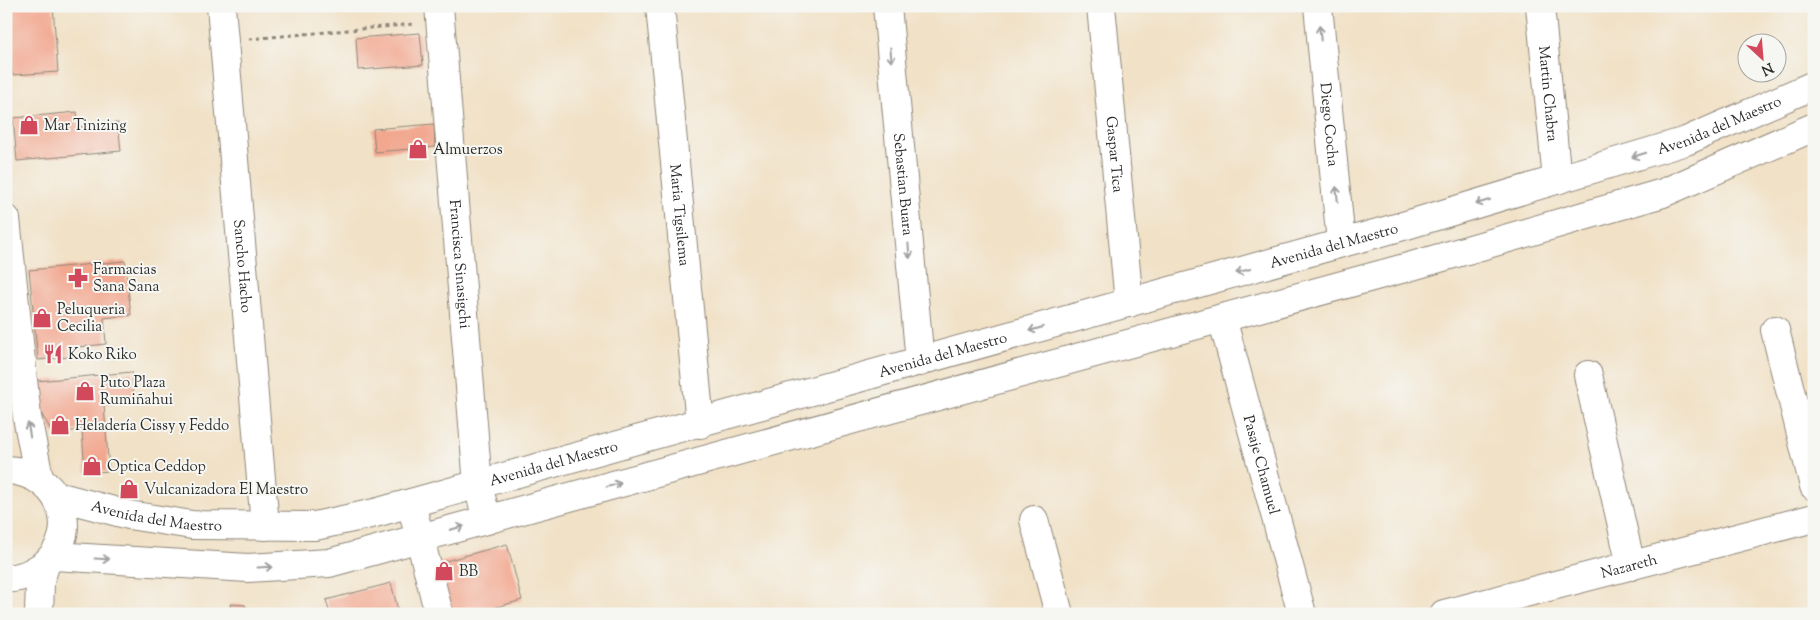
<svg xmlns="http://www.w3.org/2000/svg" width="1820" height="620" viewBox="0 0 1820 620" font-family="'Sorts Mill Goudy',serif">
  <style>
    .building { fill: #f2a78f }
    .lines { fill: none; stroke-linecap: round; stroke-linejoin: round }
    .minor-casing { stroke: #8e8678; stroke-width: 30 }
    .secondary-casing { stroke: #8e8678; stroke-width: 30 }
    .path { stroke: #8e8678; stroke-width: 3; stroke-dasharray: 4 4; stroke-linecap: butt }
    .minor { stroke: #fff; stroke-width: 28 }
    .secondary { stroke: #fff; stroke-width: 28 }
    .oneway { stroke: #a0a0a0 }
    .labels { text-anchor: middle; stroke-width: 4; stroke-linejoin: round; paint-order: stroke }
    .street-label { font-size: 15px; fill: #2b2b2b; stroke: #f6f6f2 }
    .poi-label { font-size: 15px; fill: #2b2b2b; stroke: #f6f6f2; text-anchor: start }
  </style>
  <rect width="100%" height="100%" fill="#f6f6f2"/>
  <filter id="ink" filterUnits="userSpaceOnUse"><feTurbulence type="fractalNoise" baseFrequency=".02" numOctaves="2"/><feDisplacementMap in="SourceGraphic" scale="10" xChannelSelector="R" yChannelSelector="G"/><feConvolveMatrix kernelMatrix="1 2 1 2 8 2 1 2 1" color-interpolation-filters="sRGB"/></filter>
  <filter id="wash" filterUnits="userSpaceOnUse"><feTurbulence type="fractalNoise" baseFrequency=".0096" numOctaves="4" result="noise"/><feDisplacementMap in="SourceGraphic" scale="20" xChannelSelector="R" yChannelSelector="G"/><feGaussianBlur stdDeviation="1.12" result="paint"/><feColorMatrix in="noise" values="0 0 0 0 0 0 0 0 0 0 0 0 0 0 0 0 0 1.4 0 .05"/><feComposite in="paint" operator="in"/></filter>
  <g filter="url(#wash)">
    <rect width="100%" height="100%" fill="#f1e1c6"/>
    <g id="blocks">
      <g class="building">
        <path d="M7,6h46l5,66 -46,3z"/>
        <path d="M420,33l3,32 -65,5 -2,-32z"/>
        <path d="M77,112l2,15 39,-4 3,28 -104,10 -4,-43z"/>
        <path d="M434,124l1,23 -60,5 -2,-23z"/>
        <path d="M125,261l6,54 -27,3 2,26 -38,4 1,9 -31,3 -9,-90z"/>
        <path d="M132,372l2,30 -30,3 5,66 -24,2 -3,-43 -29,3 -14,-23 -2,-29z"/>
        <path d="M507,544l15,56 -50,14h-24l-13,-50z"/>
        <path d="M391,583l8,31h-69l-4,-14z"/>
        <path d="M230,604l15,1 3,9h-16z"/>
      </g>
    </g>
  </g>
  <g filter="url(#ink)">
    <use href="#blocks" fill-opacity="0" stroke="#8e8678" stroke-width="1"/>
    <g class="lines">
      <defs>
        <g id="minor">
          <path id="s1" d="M221,6l44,520"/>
          <path id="s2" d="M439,6l39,479 9,35"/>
          <path id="s3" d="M660,6l40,418"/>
          <path id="s4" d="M887,6l33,356"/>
          <path id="s5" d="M1101,6l28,297"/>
          <path id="s6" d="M1318,6l23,237"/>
          <path id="s7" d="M1540,6l17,174"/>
          <path id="s8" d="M1222,318l80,296"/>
          <path d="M1775,330l39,156"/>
          <path d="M1588,375l43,191"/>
          <path d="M411,503l28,111"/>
          <path d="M1034,520l25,94"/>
          <path id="s9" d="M1444,614l370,-96"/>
        </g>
        <g id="secondary">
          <path d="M6,219l21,198 12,61"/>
          <path d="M6,470c60,2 81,75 26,102 -7,4 -18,7 -26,6"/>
          <path id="s10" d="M57,496l72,19 63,10 123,1 60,-13 1028,-287 283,-85 128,-56"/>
          <path d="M54,556l194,12 81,-5 1083,-297 251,-73 151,-66"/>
          <path d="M39,614l1,-32 5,-17"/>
        </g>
      </defs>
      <use href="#minor" class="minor-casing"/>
      <use href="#secondary" class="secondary-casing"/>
      <path class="path" d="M249,39l166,-15"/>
      <use href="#minor" class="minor"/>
      <use href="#secondary" class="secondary"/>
    </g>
    <defs><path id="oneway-shaft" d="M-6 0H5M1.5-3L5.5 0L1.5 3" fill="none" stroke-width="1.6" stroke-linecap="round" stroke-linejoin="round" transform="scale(1.25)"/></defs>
    <g class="oneway">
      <use href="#oneway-shaft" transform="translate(1320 33) rotate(-96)"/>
      <use href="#oneway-shaft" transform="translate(891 55) rotate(85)"/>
      <use href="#oneway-shaft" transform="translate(1639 155) rotate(163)"/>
      <use href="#oneway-shaft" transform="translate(1337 194) rotate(-96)"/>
      <use href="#oneway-shaft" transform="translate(1483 202) rotate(163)"/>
      <use href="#oneway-shaft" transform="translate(909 251) rotate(85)"/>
      <use href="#oneway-shaft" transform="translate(1243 271) rotate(164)"/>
      <use href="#oneway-shaft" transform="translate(1036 329) rotate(164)"/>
      <use href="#oneway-shaft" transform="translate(29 430) rotate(-99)"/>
      <use href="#oneway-shaft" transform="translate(614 485) rotate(-15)"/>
      <use href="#oneway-shaft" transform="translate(457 528) rotate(-16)"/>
      <use href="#oneway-shaft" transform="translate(102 559) rotate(3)"/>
      <use href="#oneway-shaft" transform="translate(265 567) rotate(-3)"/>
    </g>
  </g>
  <defs>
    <symbol id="shop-bare" viewBox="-9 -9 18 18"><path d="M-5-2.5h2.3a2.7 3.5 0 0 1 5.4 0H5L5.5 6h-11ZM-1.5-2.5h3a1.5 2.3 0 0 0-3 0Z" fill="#d1495b" stroke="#f6f6f2" stroke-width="2.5" paint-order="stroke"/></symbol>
    <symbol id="pharmacy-bare" viewBox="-9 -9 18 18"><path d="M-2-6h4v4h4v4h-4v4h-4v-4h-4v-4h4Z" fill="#d1495b" stroke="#f6f6f2" stroke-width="2.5" paint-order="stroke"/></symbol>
    <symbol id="restaurant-bare" viewBox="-9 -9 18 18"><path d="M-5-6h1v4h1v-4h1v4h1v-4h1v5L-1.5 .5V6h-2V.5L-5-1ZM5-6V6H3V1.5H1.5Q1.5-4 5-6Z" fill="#d1495b" stroke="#f6f6f2" stroke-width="2.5" paint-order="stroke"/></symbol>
  </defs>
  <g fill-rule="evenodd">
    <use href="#shop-bare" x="15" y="111" width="28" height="28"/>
    <use href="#shop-bare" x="404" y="135" width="28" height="28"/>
    <use href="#pharmacy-bare" x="64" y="264" width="28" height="28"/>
    <use href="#shop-bare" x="28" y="304" width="28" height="28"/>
    <use href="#restaurant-bare" x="39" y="340" width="28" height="28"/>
    <use href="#shop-bare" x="71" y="377" width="28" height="28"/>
    <use href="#shop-bare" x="46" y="411" width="28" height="28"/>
    <use href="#shop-bare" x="78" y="452" width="28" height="28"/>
    <use href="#shop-bare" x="115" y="475" width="28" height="28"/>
    <use href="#shop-bare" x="430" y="557" width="28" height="28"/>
  </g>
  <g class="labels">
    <g class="street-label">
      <text dy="5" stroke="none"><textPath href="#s7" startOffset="88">Martin Chabra</textPath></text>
      <text dy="5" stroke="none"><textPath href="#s10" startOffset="1722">Avenida del Maestro</textPath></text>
      <text dy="5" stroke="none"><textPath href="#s6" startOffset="119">Diego Cocha</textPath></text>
      <text dy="5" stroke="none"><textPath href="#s5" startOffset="149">Gaspar Tica</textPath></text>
      <text dy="5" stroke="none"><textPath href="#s4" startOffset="179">Sebastian Buara</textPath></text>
      <text dy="5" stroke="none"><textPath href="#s3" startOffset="210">Maria Tigsilema</textPath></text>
      <text dy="5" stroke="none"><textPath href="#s10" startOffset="1318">Avenida del Maestro</textPath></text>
      <text dy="5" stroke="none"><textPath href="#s2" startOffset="259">Francisca Sinasigchi</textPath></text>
      <text dy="5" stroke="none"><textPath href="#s1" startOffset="261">Sancho Hacho</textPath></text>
      <text dy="5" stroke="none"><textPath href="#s10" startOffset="912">Avenida del Maestro</textPath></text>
      <text dy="5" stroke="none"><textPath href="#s10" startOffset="508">Avenida del Maestro</textPath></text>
      <text dy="5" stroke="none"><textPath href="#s8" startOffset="152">Pasaje Chamuel</textPath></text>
      <text dy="5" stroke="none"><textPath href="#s10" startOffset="102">Avenida del Maestro</textPath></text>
      <text dy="5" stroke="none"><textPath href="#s9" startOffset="191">Nazareth</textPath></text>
    </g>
    <g class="poi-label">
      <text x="44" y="130">Mar Tinizing</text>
      <text x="433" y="154">Almuerzos</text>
      <text x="93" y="274">Farmacias<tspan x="93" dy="17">Sana Sana</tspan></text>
      <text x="57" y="314">Peluqueria<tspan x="57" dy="17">Cecilia</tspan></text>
      <text x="68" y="359">Koko Riko</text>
      <text x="100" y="387">Puto Plaza<tspan x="100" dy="17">Rumiñahui</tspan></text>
      <text x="75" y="430">Heladería Cissy y Feddo</text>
      <text x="107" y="471">Optica Ceddop</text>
      <text x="144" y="494">Vulcanizadora El Maestro</text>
      <text x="459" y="576">BB</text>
    </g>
  </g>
  <rect width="1820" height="620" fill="none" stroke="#f6f6f2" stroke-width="25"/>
  <g transform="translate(1762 58) rotate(154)"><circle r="24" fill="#f6f6f2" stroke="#a5a5a2"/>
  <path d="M0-4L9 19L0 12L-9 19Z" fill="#d1495b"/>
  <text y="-8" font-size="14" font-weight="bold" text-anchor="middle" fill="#2b2b2b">N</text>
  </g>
</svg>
